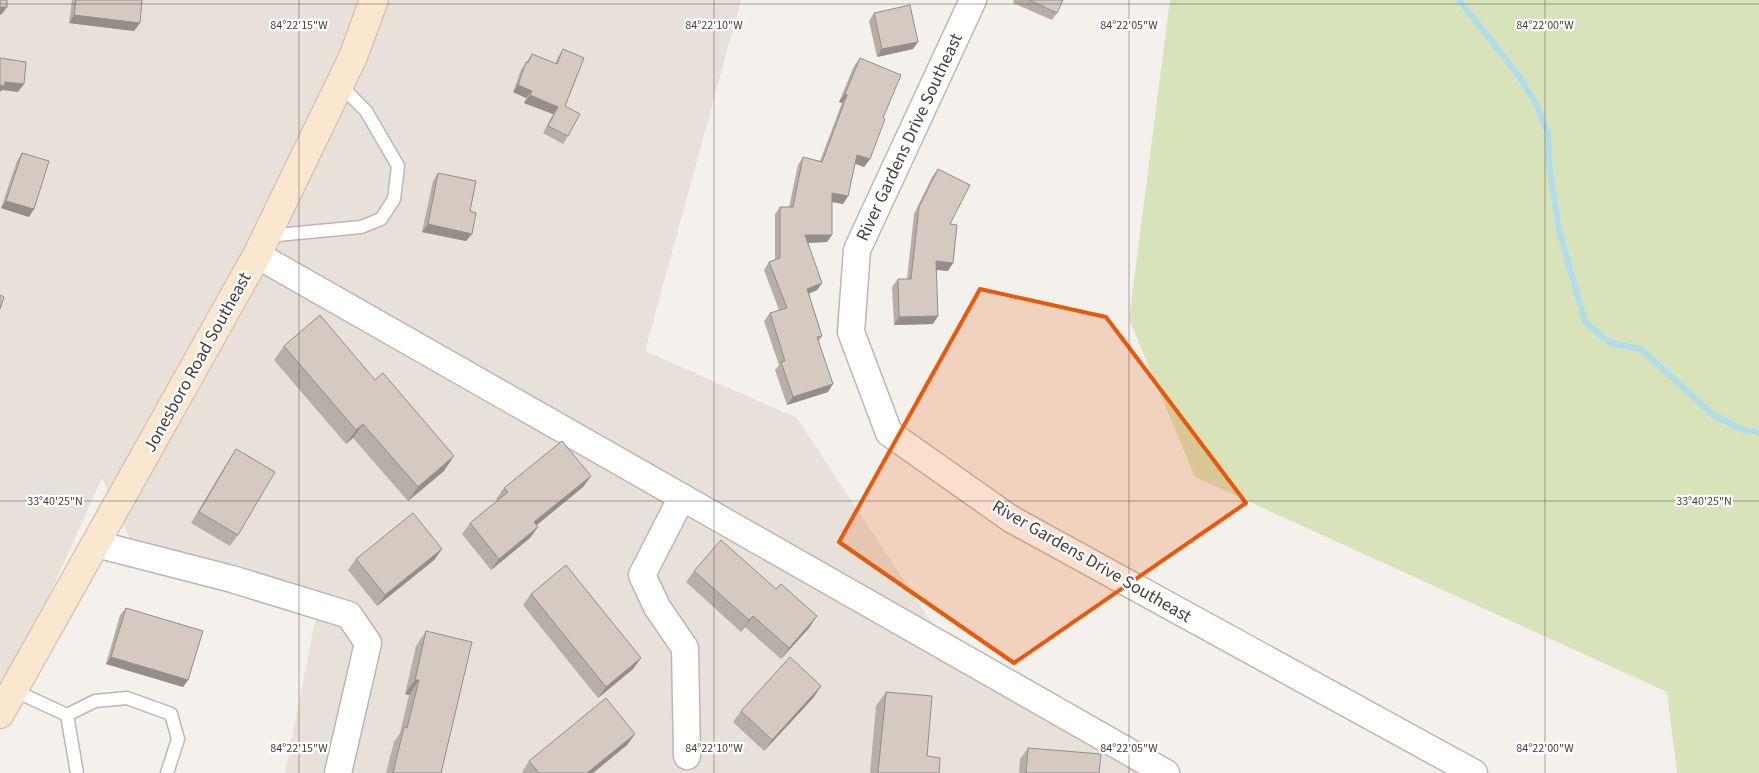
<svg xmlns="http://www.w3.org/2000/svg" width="1759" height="773" viewBox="0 0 1759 773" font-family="'Source Sans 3',sans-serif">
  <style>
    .residential { fill: #e7e1da }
    .green { fill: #d8e3b9 }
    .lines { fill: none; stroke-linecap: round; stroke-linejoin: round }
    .stream { stroke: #afdde9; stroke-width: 6 }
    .service-casing { stroke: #bfb6af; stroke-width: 15 }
    .minor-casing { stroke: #bfb6af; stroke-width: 29 }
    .secondary-casing { stroke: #ceb9a0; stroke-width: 30 }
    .service { stroke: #fff; stroke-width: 12 }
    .minor { stroke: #fff; stroke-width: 26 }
    .secondary { stroke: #f9e7d0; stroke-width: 28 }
    .wall { fill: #b6aea7 }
    .shaded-wall { fill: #948d88 }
    .building { fill: #d4cac2; stroke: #948d88 }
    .marked { fill: #e8590c; fill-opacity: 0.2; stroke: #e8590c; stroke-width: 4; stroke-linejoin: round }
    .ticks { fill: none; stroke: #473f3a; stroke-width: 1; stroke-opacity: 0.45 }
    .labels { text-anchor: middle; stroke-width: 4.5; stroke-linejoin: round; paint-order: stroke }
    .street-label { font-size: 18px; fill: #473f3a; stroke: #fff }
    .ticks-label { font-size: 12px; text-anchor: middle; fill: #473f3a; stroke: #fff; stroke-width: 4.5; stroke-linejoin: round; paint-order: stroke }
  </style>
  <rect width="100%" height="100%" fill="#f4f0eb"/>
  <path class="residential" d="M0,0h741l-96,351 152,67 148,225 227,130h-887l32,-162 -176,-48 -39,-85 -102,227z"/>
  <path class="green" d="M1170,0h589v773h-82l-10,-81 -472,-215 -66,-158z"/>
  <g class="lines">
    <path class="stream" d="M1459,0l60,76 17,28 12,30 1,32 10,64 26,92 25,21 31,6 71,65 29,15 18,4"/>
    <defs>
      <g id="service">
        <path d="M267,236l94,-9 20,-8 13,-20 4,-33 -32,-55 -26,-26"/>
        <path d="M13,690l54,25"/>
        <path d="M67,715l28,-14 32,-3 44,16 7,25 -11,34"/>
        <path d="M67,715l10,58"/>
      </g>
      <g id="minor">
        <path d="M973,0l-116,250 -6,82 38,101 122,86 463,254"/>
        <path d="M257,255l909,518"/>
        <path d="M682,497l-40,78 15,32 28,41 2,108"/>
        <path d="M96,544l136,35 117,36 19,28 -30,130"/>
      </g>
      <path id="secondary" d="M0,714l257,-459 96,-198 21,-57"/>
    </defs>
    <use href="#service" class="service-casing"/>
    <use href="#minor" class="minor-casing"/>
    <use href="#secondary" class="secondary-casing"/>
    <use href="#service" class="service"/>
    <use href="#minor" class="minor"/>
    <use href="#secondary" class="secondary"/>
  </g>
  <g class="wall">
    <path d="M72,0h70l-8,31 -65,-8z"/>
    <path d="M1014,0h49l-6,13 -5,7 -39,-17z"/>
    <path d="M874,13l39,36 -36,8 -8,-36z"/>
    <path d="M563,49l2,57 3,30 -5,8 -20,-11 10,-19 -29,-11 2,-5 -13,-6 8,-22 11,-16 23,10 3,-7z"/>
    <path d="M860,58l23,60 -13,41 -6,8 -9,-3 -7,32 -5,8 -11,-2 -5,40 -20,1 15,40 -5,7 -8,4 13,42 -3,5 9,51 -41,13 -12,-35 4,-5 -15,-44 6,-8 9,-3 -15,-40 5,-8 6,-2v-46l5,-7h9l9,-42 5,-8 17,4 22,-58 -3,-1 15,-36z"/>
    <path d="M22,153l7,64 -28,-9 16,-47z"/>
    <path d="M938,169l12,55 -2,47 -12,-1 -3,54 -39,1 -2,-38 6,-8h9l7,-65 18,-37z"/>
    <path d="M438,173l32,38 -4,30 -44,-9 11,-51z"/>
    <path d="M284,346l160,125 -36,30 -55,-63 -7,6 -72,-84z"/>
    <path d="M236,449l2,86 -8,11 -39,-23 37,-62z"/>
    <path d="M591,476l-8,11 -47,38 2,2 -8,11 -39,32 -29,-36 8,-11 28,-23 -2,-1 8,-11z"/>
    <path d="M442,549l-8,11 -57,46 -29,-36 8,-11z"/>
    <path d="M694,571l115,57 -28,31 -36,-32 -4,5 -55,-50z"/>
    <path d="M531,594l110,64 -8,11 -35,29 -75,-93z"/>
    <path d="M126,608l62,72 -5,7 -77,-23 14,-49z"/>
    <path d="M426,631l15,142h-55l8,-31 6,-9 9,-38 -4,-1 11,-48z"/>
    <path d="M886,692l41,64 12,17h-69l6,-67z"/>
    <path d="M814,697l-50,54 -31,-29 8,-11z"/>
    <path d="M635,734l-8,11 -34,28h-70l-1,-1 7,-11z"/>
    <path d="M1028,748l71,25h-80l1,-14z"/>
  </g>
  <g class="shaded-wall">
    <path d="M0,7h7l-5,7 -2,1z"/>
    <path d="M74,15l66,8 -6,8 -65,-8z"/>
    <path d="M918,42l-5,7 -36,8 5,-8z"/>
    <path d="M5,82l19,2 -6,8 -16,-2 -2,2v-7z"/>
    <path d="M518,85l14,6 -6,7 -13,-6z"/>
    <path d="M845,94l2,1 -5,8 -3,-1z"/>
    <path d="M530,95l28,12 -5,7 -29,-11z"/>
    <path d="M857,155l13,4 -6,8 -12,-5z"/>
    <path d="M832,193l16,3 -5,8 -16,-3z"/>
    <path d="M6,201l28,8 -5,8 -28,-9z"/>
    <path d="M428,224l44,10 -6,7 -44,-9z"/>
    <path d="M805,235h27l-5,7 -28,1z"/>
    <path d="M936,261l17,2 -5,8 -17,-2z"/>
    <path d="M822,283l-5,7 -15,6 5,-7z"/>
    <path d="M938,316l-5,8 -39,1 5,-8z"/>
    <path d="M833,384l-5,8 -41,13 6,-8z"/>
    <path d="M363,424l-10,14 -7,6 10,-14z"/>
    <path d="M454,456l-10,15 -36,30 10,-14z"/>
    <path d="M591,476l-8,11 -57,47 8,-12z"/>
    <path d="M538,527l-8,11 -39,32 8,-11z"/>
    <path d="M442,549l-8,11 -57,46 8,-11z"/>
    <path d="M753,616l-8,11 -4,5 8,-12z"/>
    <path d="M817,616l-8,12 -28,31 8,-11z"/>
    <path d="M111,657l77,23 -5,7 -77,-23z"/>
    <path d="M641,658l-8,11 -35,29 8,-11z"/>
    <path d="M415,680h4l-10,15 -4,-1z"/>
    <path d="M821,686l-7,11 -50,54 8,-11z"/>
    <path d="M635,734l-8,11 -34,28h-6z"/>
  </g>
  <g class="building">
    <rect x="0" y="0" width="7" height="7"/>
    <path d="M76,0h66l-2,23 -66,-8z"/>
    <path d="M1029,0h34l-6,13z"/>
    <path d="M910,5l8,37 -36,7 -8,-36z"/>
    <path d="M563,49l21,9 -19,48 15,8 -12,22 -20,-10 10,-19 -28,-12 2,-4 -14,-6 8,-23 2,1 4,-9 25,10z"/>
    <path d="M0,58l26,4 -2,22 -19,-2 -1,4 -4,-1z"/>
    <path d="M860,58l41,17 -18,43 2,1 -15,40 -13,-4 -9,41 -16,-3v42h-27l17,48 -15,6 15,47 -5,1 16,47 -40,13 -12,-35 4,-1 -15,-48 17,-5 -18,-46 11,-4v-51h13l10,-50 19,5 25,-67 -2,-1z"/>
    <path d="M22,153l27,8 -15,48 -28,-8z"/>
    <path d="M938,169l32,16 -20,39 7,1 -4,38 -17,-2 2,55 -39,1 -1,-38h13l8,-72z"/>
    <path d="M438,173l38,8 -6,30 6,2 -4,21 -44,-10z"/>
    <path d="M0,295l4,2 -4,12z"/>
    <path d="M320,315l55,65 8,-7 71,83 -36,31 -55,-63 -7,6 -72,-84z"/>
    <path d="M562,441l29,35 -57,46 4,5 -39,32 -29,-36 38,-31 -4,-4z"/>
    <path d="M236,449l39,23 -37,63 -39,-23z"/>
    <path d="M413,513l29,36 -57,46 -29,-36z"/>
    <path d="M721,540l55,49 5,-5 36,32 -28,32 -36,-32 -4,4 -55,-49z"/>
    <path d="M566,565l75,93 -35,29 -75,-93z"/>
    <path d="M126,608l77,23 -15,49 -77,-23z"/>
    <path d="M426,631l46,11 -31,131h-48l11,-46 3,1 12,-48h-4z"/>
    <path d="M790,657l31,29 -49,54 -31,-29z"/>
    <path d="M886,692l46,4 -5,60 13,2 -1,15h-61z"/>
    <path d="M606,698l29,36 -48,39h-48l-10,-12z"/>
    <path d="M1028,748l73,6 -2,19h-73z"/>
  </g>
  <path class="marked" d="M980,289l126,28 140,186 -232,160 -175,-121z"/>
  <path class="ticks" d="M299,0v773M714,0v773M1129,0v773M1545,0v773M0,4h1759M0,501h1759"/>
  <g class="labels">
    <g class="street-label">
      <text transform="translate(909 137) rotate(-65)" y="6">River Gardens Drive Southeast</text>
      <text transform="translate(197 362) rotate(-61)" y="6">Jonesboro Road Southeast</text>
      <text transform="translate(1092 561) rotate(30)" y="6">River Gardens Drive Southeast</text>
    </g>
  </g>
  <g class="ticks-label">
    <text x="299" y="29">84°22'15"W</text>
    <text x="714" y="29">84°22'10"W</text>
    <text x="1129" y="29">84°22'05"W</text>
    <text x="1545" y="29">84°22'00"W</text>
    <text x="55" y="505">33°40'25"N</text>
    <text x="1704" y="505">33°40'25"N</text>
    <text x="299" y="752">84°22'15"W</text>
    <text x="714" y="752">84°22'10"W</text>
    <text x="1129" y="752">84°22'05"W</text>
    <text x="1545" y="752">84°22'00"W</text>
  </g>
</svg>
